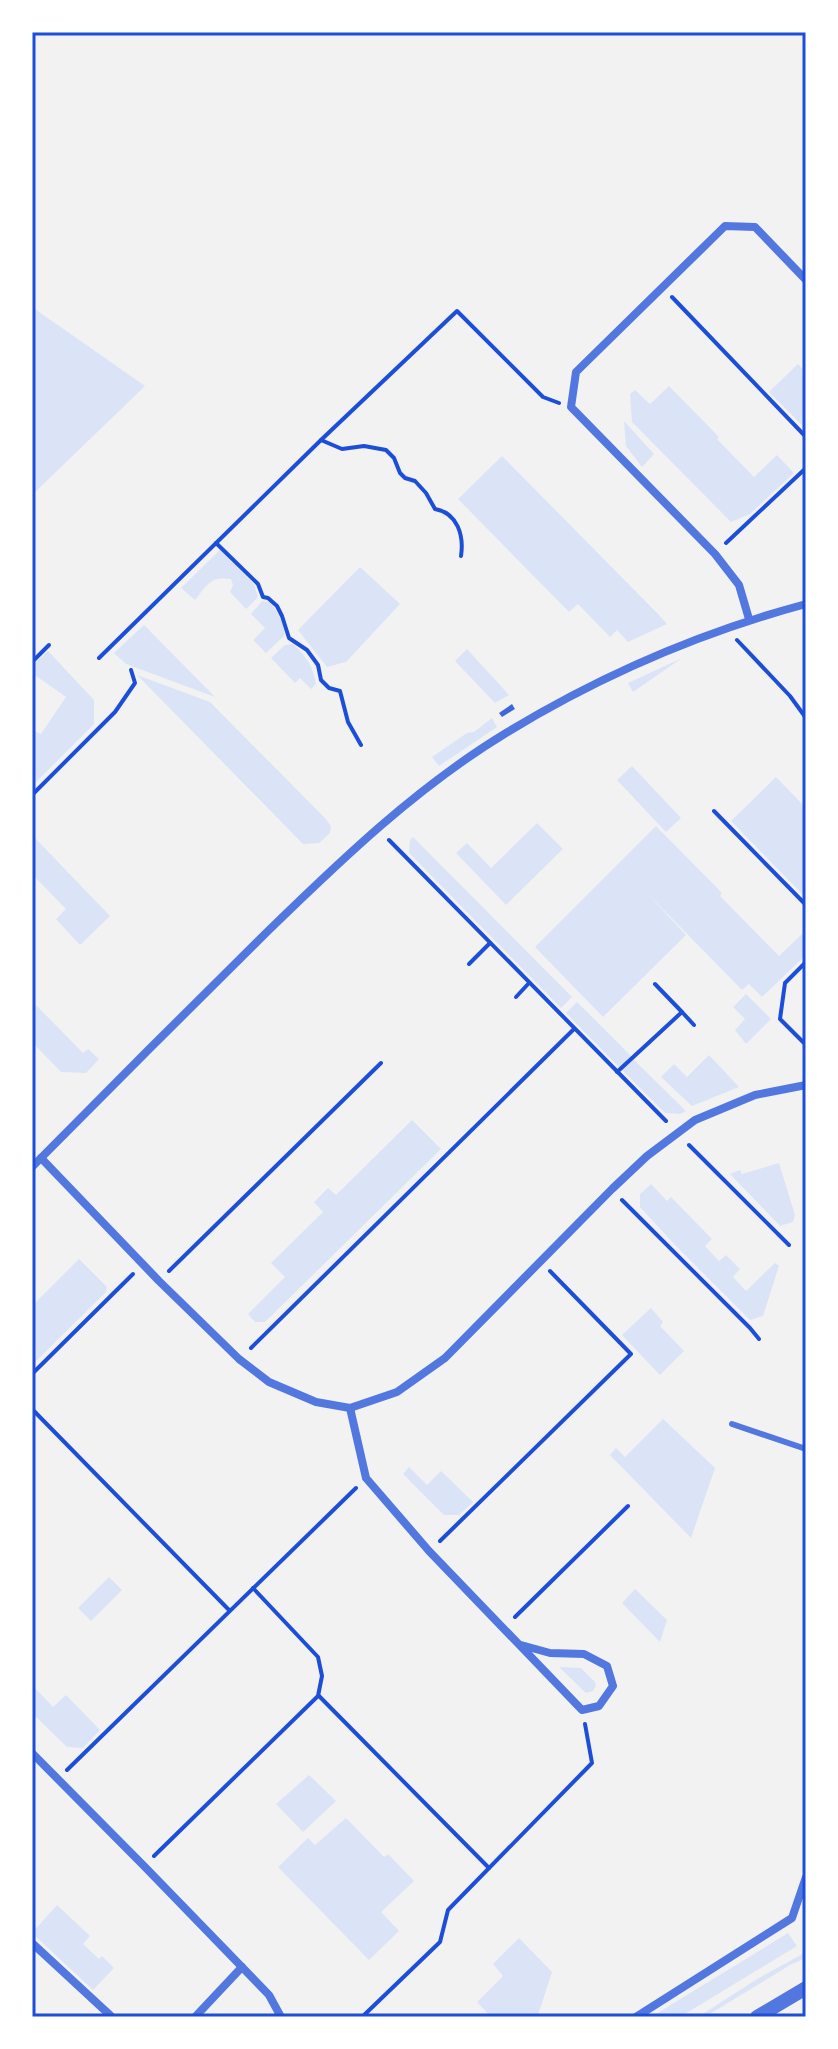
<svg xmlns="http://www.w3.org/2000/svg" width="838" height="2049" viewBox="0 0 838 2049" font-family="'Titillium Web',sans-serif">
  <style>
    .green { fill: #dbe4f7 }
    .building { fill: #3d67dc }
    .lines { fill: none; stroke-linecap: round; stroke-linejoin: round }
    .path { stroke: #1d4ed8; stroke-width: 4 }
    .service { stroke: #5277de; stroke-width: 6 }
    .minor { stroke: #5277de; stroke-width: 8 }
    .tertiary { stroke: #5277de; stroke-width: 14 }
    .neatline { fill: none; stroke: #1d4ed8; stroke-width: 3 }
  </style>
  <rect width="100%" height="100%" fill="#f2f2f2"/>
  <g class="green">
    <path d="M32,307l113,79 -113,109z"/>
    <path d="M798,364l8,9v56l-37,-37z"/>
    <path d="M669,386l50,51 -2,2 37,38 23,-22 17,18 -44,41 -19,8 -99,-100 -2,-28 5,-4 15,14z"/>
    <path d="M624,421l30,33 -12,13 -16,-21z"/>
    <path d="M502,456l157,159 8,9 -39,18 -11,-12 -7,7 -32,-33 -9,8 -111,-113z"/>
    <path d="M220,550l34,34 4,13 -12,12 -16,-17 3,-7 -2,-6c-21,-3 -24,6 -36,21l-14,-12z"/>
    <path d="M360,567l40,37 -54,58 -19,5 -29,-37z"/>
    <path d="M262,601l7,1c8,8 16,22 15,34l-18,17 -13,-13 12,-12 -14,-14z"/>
    <path d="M144,625l71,72 -89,-33 -12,-11z"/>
    <path d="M293,644c13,12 20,22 23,40l-5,5 -11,-11 -5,5 -24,-25 14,-13z"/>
    <path d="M467,649l42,46 -14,8 -40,-42z"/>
    <path d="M48,651l46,49v24l-62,62v-51l3,-4 6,3 25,-37 -34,-24v-7z"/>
    <path d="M682,658l-49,34 -5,-9z"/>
    <path d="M137,675l73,27 115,116 6,8 -1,7 -11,10 -16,1z"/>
    <path d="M492,718l5,9 -58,39 -7,-9 35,-24 7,-1z"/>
    <path d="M632,766l49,52 -15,14 -49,-52z"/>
    <path d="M776,777l30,31v90l-75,-77z"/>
    <path d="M537,823l26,26 -57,56 -50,-52 11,-10 24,25z"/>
    <path d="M656,826l66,67 -2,3 59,60 25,-24 2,2v21l-44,42 -13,-13 -7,6 -95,-97 39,42 -83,82 -68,-70z"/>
    <path d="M32,835l78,81 -30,29 -24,-26 10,-10 -34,-35z"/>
    <path d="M413,837l159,160 -11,11 -152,-155 1,-13z"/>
    <path d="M746,994l25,25 -25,25 -11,-14 10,-11 -12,-12z"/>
    <path d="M32,1001l51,52 5,-4 11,10 -13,14 -25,-1 -29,-30z"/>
    <path d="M577,1002l54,54 -11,12 -54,-55z"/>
    <path d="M709,1055l30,32 -47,19 -31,-29 13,-13 13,13z"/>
    <path d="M633,1059l53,52 -6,3 -15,-1 -44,-44z"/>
    <path d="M412,1120l29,29 -176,173h-10l-7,-8 37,-37 -14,-14 52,-51 -9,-10 14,-14 8,7z"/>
    <path d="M779,1163l16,52 -2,7 -13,4 -50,-52 10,-4 2,4z"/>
    <path d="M651,1184l16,17 4,-4 41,42 -7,7 14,15 7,-6 14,14 -7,8 13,14 29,-28 4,3 -16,50 -13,4 -74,-74 -36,-39v-13z"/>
    <path d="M79,1259l28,28 -1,5 -74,73v-59z"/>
    <path d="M651,1308l12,14 -3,4 24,25 -24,24 -38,-40z"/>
    <path d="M663,1419l52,49 -24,70 -81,-83 6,-7 9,9z"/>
    <path d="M409,1467l18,18 14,-14 32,31 -14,13h-15l-41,-41z"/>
    <path d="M109,1577l13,13 -31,31 -13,-13z"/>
    <path d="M635,1589l32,31 -7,22 -38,-39z"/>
    <path d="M559,1667l22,1 14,14 1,4 -3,5 -7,2z"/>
    <path d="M32,1685l21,22 13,-12 34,35 -17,18 -16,-1 -35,-34z"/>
    <path d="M309,1775l27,26 -33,31 -27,-28z"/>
    <path d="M346,1818l38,39 4,-3 26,27 -33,31 18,19 -30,29 -91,-93 30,-29 7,7z"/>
    <path d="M57,1905l33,31 -7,8 16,15 3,-3 12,12 -21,22 -61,-57z"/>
    <path d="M788,1933l9,13 -117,71h-29z"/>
    <path d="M519,1938l33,34 -13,40 -2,5h-46l-14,-15 26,-26 -10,-12z"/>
    <path d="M806,1952v6l-16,7 -85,52h-7l59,-38z"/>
  </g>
  <path class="building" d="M512,704l3,5 -13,8 -3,-4z"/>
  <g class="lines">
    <g class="path">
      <path d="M672,297l134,140"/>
      <path d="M321,440l21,9 22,-3 22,4 8,8 6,15 5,5 10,3 11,12 9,16c23,4 29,27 26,47"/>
      <path d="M216,543l42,41 5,13 5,1 9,8 5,10 7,22 18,12 11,15 3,15 8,8 11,3 8,31 13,23"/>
      <path d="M726,543l80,-75"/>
      <path d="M737,640l53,56 16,22"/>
      <path d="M99,658l222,-218 136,-129 86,86 16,6"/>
      <path d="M32,662l17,-17"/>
      <path d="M32,795l83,-83 20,-29 -4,-13"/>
      <path d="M714,811l92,94"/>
      <path d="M389,840l277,281"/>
      <path d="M806,962l-21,21 -5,36 26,26"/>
      <path d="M469,964l21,-21"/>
      <path d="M516,997l13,-14"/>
      <path d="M682,1012l12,13"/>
      <path d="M617,1072l65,-60 -27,-28"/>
      <path d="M689,1145l100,100"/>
      <path d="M622,1200l128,128 9,11"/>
      <path d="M169,1271l212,-208"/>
      <path d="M251,1348l323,-319"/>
      <path d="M32,1374l101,-100"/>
      <path d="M32,1409l197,201"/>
      <path d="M440,1541l191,-187 -81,-83"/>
      <path d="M515,1617l113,-111"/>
      <path d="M319,1696l170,172"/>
      <path d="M67,1770l289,-282"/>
      <path d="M154,1856l164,-160 4,-20 -4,-19 -65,-69"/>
      <path d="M362,2017l78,-75 8,-32 144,-147 -7,-39"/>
    </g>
    <path class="service" d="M732,1424l74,25"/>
    <g class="minor">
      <path d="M749,619l-10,-34 -24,-31 -144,-147 5,-35 149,-146 30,1 51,53"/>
      <path d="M41,1158l118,123 80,78 30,23 47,20 34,6 47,-16 48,-34 167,-169 35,-33 48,-36 60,-25 51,-10"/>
      <path d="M32,1167c78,-79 157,-158 236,-236 74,-72 149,-144 238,-198 92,-56 196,-101 300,-129"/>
      <path d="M350,1408l16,70 63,73 153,159 17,-4 14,-20 -6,-20 -23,-12 -34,-1 -29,-8"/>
      <path d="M32,1753l112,113 125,129 12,22"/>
      <path d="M32,1943l80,74"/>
      <path d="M195,2017l47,-50"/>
      <path d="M636,2017l156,-99 14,-41"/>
    </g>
    <path class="tertiary" d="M757,2017l49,-29"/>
  </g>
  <rect width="838" height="2049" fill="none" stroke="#ffffff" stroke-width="68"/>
  <rect x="34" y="34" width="770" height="1981" class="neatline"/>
</svg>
